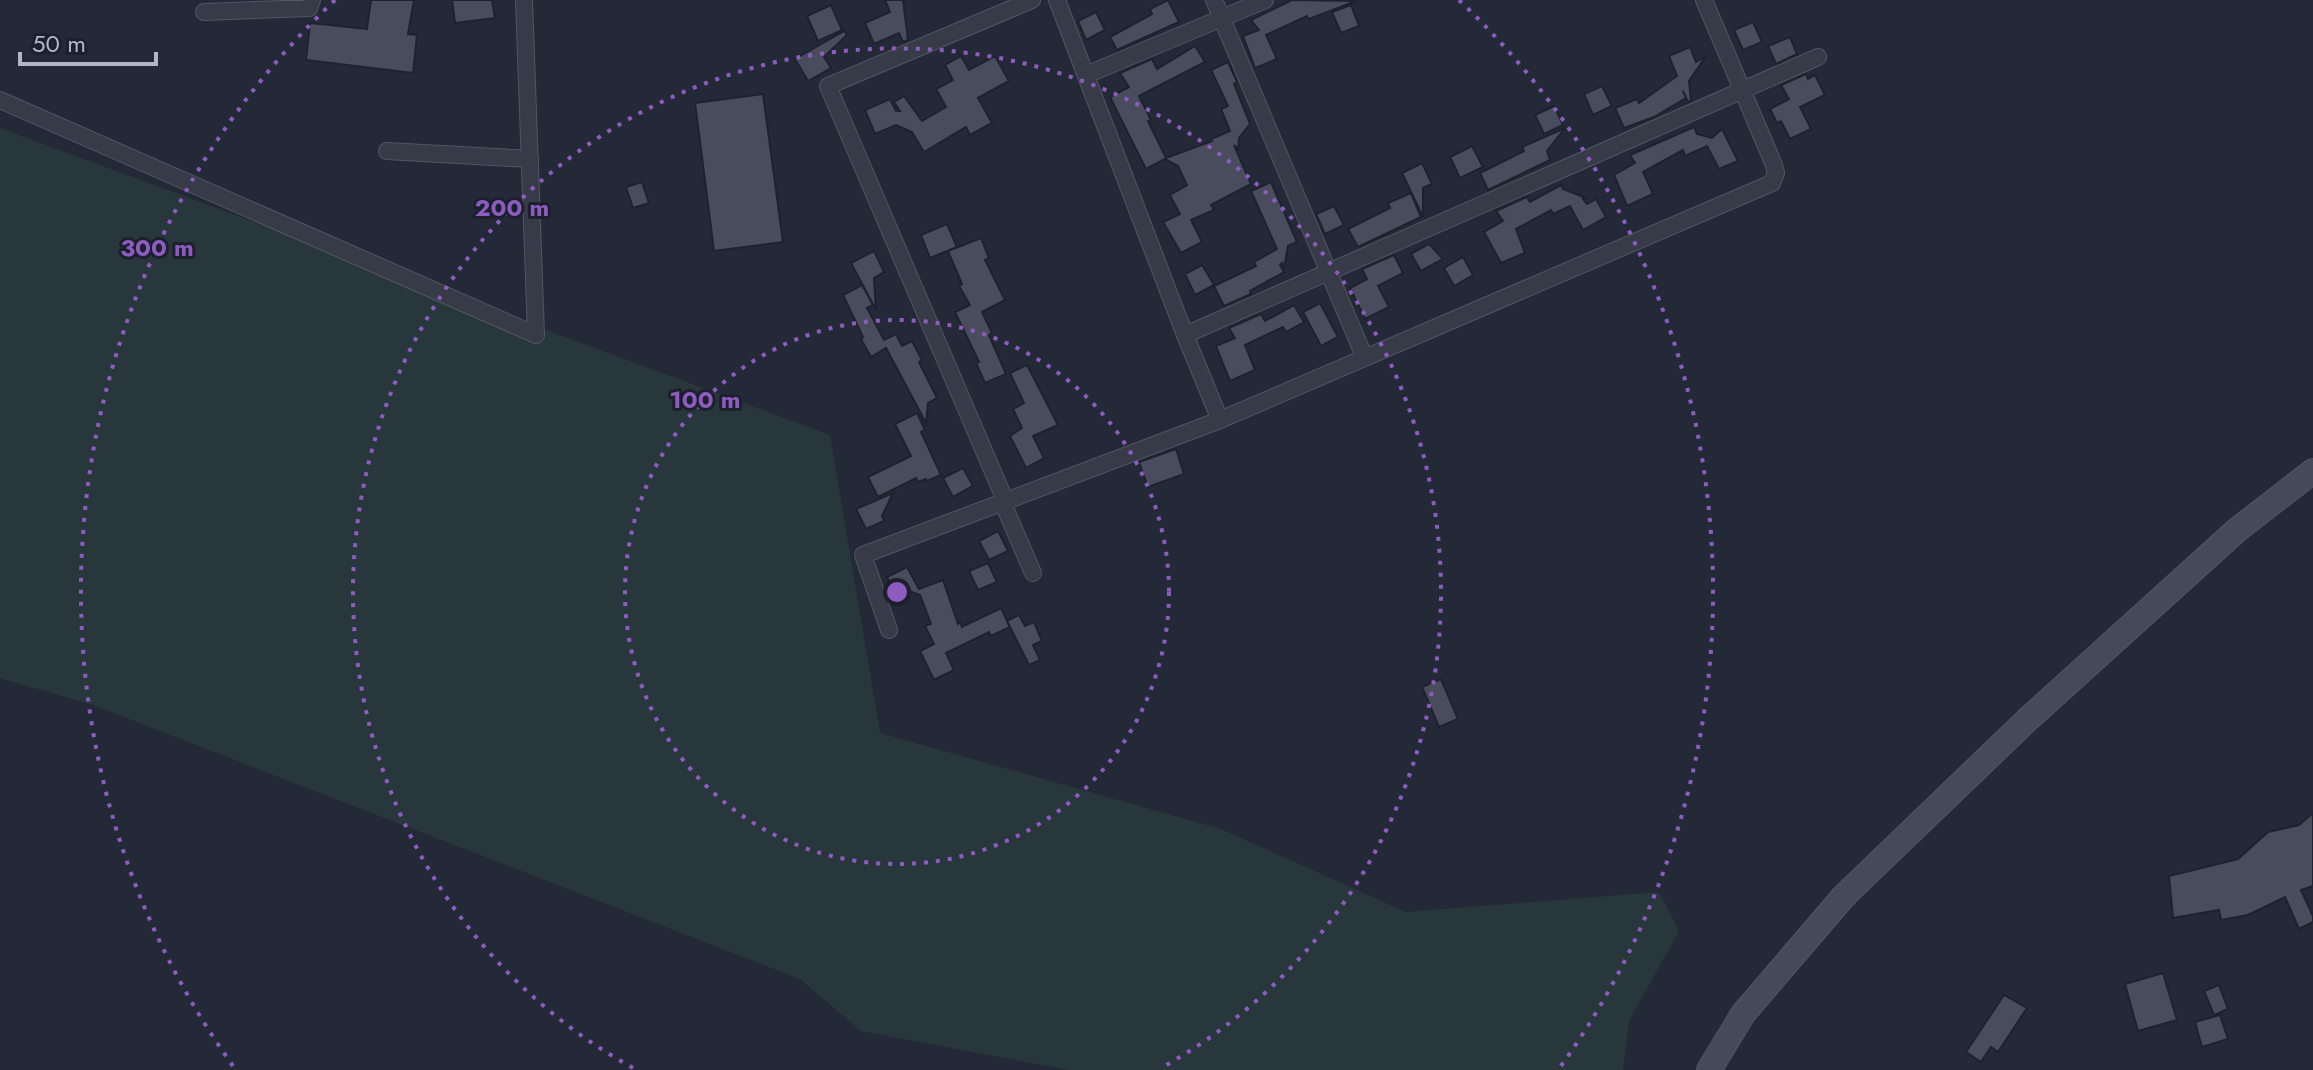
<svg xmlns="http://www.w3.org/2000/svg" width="2313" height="1070" viewBox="0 0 2313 1070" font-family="Jost,sans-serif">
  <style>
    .green { fill: #28373b }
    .building { fill: #484c5d; stroke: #1e222e; stroke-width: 2 }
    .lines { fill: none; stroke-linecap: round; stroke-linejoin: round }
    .street-casing { stroke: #525662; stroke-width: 18 }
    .secondary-casing { stroke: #525662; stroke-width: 26 }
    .street { stroke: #373b47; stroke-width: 16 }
    .secondary { stroke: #454a5a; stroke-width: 24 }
    .ring { fill: none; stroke: #8e5cc1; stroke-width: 4; stroke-dasharray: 4 8 }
    .centre { fill: #8e5cc1; stroke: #1c202c; stroke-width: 4 }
    .ring-label { font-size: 24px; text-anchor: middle; font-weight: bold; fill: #8e5cc1; stroke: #1c202c; stroke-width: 6; stroke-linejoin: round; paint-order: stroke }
  </style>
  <rect width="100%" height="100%" fill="#242937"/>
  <path class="green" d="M0,128l830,307 50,298 341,96 185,83 253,-20 20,39 -50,90 -6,49h-554l-208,-39 -61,-52 -707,-274 -93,-27z"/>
  <g class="building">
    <path d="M371,0h43l-6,34 9,1 -4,38 -107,-13 4,-37 57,6z"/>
    <path d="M452,0h40l3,18 -40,5z"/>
    <path d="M885,0h18l5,40 -5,2 -4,-9 -25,11 -9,-21 25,-11z"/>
    <path d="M1168,0l11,22 -62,28 -7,-13 42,-23 -2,-5z"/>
    <path d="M1292,0l64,1 -47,18 -2,-3 -41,19 11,24 -22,9 -12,-32 16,-6 -8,-10z"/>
    <path d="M831,5l11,25 -24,11 -11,-25z"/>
    <path d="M1351,5l8,21 -18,7 -9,-21z"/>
    <path d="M1096,12l9,18 -19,10 -8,-19z"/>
    <path d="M1753,22l9,20 -19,8 -9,-20z"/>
    <path d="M844,31l3,4 -23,22 7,11 -23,13 -13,-22z"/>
    <path d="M1790,37l7,17 -21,10 -8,-18z"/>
    <path d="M1195,46l10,16 -66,34 12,24 -3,1 18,37 46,-17 -1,-2 19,-8 -9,-22 7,-3 -17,-36 17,-8 9,20 -3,2 16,40 -11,14 -1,11 -4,-4 17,39 -40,21 3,5 -23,10 11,22 -21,11 -18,-31 17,-8 -10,-19 17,-10 -9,-19 -13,-7 -19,10 -36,-72 19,-10 -9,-14 32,-14 5,10z"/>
    <path d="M1690,47l6,15 10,-6 -17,25 2,20 -3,1 -5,-11 3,7 -32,19 -30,11 -9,-20 22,-9 2,4 38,-27 -8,-20z"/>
    <path d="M961,56l8,14 26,-14 14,25 -31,17 14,25 -22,12 -4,-8 -42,25 -12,-20 -16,-7 -21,9 -10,-24 25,-11 6,12h4l-6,-9 10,-6 18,25 24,-14 -10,-18 17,-9 -8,-15z"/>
    <path d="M1806,74l2,5 7,-4 10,20 -25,12 11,22 -21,10 -9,-18 -4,2 -7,-14 19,-10 -8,-14z"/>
    <path d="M1602,86l10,20 -19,9 -9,-21z"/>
    <path d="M763,94l20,148 -69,9 -19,-148z"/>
    <path d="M1554,106l9,19 -19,9 -9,-19z"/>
    <path d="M1694,127l3,7 15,4 10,-9 16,32 -19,8 -12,-23 -22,10 -2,-6 -40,22 10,22 -26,12 -13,-31 21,-12 -5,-8z"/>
    <path d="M1565,128l-18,23 3,9 -62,30 -8,-17 44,-22 -2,-4z"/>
    <path d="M1472,146l11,21 -23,11 -10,-21z"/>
    <path d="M1422,163l10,21 -9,4v29l-21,-44z"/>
    <path d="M642,182l7,21 -16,5 -7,-21z"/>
    <path d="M1271,182l26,60 -9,4 -4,22 -2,-5 -2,2 4,7 -34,19 1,3 -27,12 -10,-20 42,-20 -2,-4 23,-13 -26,-58z"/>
    <path d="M1561,185l2,4 23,9 -3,1 4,5 9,-5 10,18 -23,13 -13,-24 -17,8 -2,-4 -35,19 9,24 -24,10 -17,-31 19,-11 -7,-10 31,-14 3,5z"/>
    <path d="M1411,193l10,24 -63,30 -10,-18 42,-21 -2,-5z"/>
    <path d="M1334,206l10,19 -19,9 -9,-20z"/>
    <path d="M947,224l10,23 -27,11 -9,-23z"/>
    <path d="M981,238l8,20 -4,2 20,40 -23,12 10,21 -3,2 17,39 -21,9 -9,-20 3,-1 -24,-50 15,-7 -11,-19 3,-2 -14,-33z"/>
    <path d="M1429,244l14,15 -22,12 -10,-17z"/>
    <path d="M874,251l10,21 -10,6 2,32 -25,-47z"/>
    <path d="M1394,255l9,18 -25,13 11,21 -24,12 -15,-31 17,-9 -5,-10z"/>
    <path d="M1463,257l10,18 -19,11 -10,-18z"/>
    <path d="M1202,265l12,20 -19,10 -10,-21z"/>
    <path d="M862,285l11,20 -6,3 17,32 12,-6 6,12 10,-5 10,19 -3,2 18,36 -9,5 -2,20 -40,-75 -15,9 -10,-18 2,-2 -20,-42z"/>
    <path d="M1320,303l18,34 -17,9 -18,-34z"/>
    <path d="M1294,305l10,17 -18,10 -3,-5 -38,18 10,25 -25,11 -14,-35 19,-8 -6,-10 32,-14 4,7z"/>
    <path d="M1027,365l31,60 -25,11 11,22 -18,10 -16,-32 12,-8 -9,-19 11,-6 -14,-30z"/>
    <path d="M917,413l8,17 -4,2 20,43 -14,6 -1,-2 -8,3 -2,-4 -38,19 -10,-20 43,-21 -16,-32z"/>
    <path d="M1176,449l8,25 -36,13 -9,-25z"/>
    <path d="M963,468l10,18 -20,11 -10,-19z"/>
    <path d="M893,493l-11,23 2,5 -18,8 -10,-20z"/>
    <path d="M998,531l10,20 -19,9 -10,-19z"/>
    <path d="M988,563l9,19 -19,8 -9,-19z"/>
    <path d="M907,567l12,22 24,-9 15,44 2,-2 2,5 39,-19 9,19 -19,9 -2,-4 -43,21 8,17 -20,10 -14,-29 14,-7 -9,-18 6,-2 -11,-29 -16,-6 -9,4 -8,-16z"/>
    <path d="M1019,615l6,11 9,-4 8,19 -9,4 7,15 -11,5 -22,-44z"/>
    <path d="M1441,679l17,40 -19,8 -17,-40z"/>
    <path d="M2313,813v73l-12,4 12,26v6l-14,7 -14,-32 -37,18 -27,5 -2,-10 -46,8 -4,-42 69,-17 30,-27 31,-7z"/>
    <path d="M2163,973l14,47 -39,11 -13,-47z"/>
    <path d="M2219,985l9,24 -14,6 -10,-24z"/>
    <path d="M2004,995l23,13 -29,44 -7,-5 -10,15 -15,-10z"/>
    <path d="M2220,1015l8,24 -26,8 -7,-25z"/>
  </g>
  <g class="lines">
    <defs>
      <g id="street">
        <path d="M1057,0l128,335 35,85"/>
        <path d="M1214,0l150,356"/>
        <path d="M204,12l105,-4 3,-8"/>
        <path d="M1086,75l179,-75"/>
        <path d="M0,100l536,235 -12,-335"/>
        <path d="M387,151l143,8"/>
        <path d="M1185,335l633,-278"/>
        <path d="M1005,500l-177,-414 204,-86"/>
        <path d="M1002,501l31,72"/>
        <path d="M889,630l-26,-75 357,-135 552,-237 4,-10 -2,-8 -70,-165"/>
      </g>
      <path id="secondary" d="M1709,1070l34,-56 101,-118 183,-176 210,-190 76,-59"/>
    </defs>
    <use href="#street" class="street-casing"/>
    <use href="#secondary" class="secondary-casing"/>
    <use href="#street" class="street"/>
    <use href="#secondary" class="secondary"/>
  </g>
  <g class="ring">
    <circle cx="897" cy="592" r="272"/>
    <path d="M633 1068A544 544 0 1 1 1161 1068"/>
    <path d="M233 1066A816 816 0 0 1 335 0M1459 0A816 816 0 0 1 1561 1066"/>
  </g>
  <circle cx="897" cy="592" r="12" class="centre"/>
  <g class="ring-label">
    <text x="512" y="216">200 m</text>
    <text x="157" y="256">300 m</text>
    <text x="705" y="408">100 m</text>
  </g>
  <path d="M20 52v12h136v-12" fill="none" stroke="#b2b6c4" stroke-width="4"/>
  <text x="32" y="52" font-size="24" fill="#b2b6c4" stroke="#1c202c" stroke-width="6" paint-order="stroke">50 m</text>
</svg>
